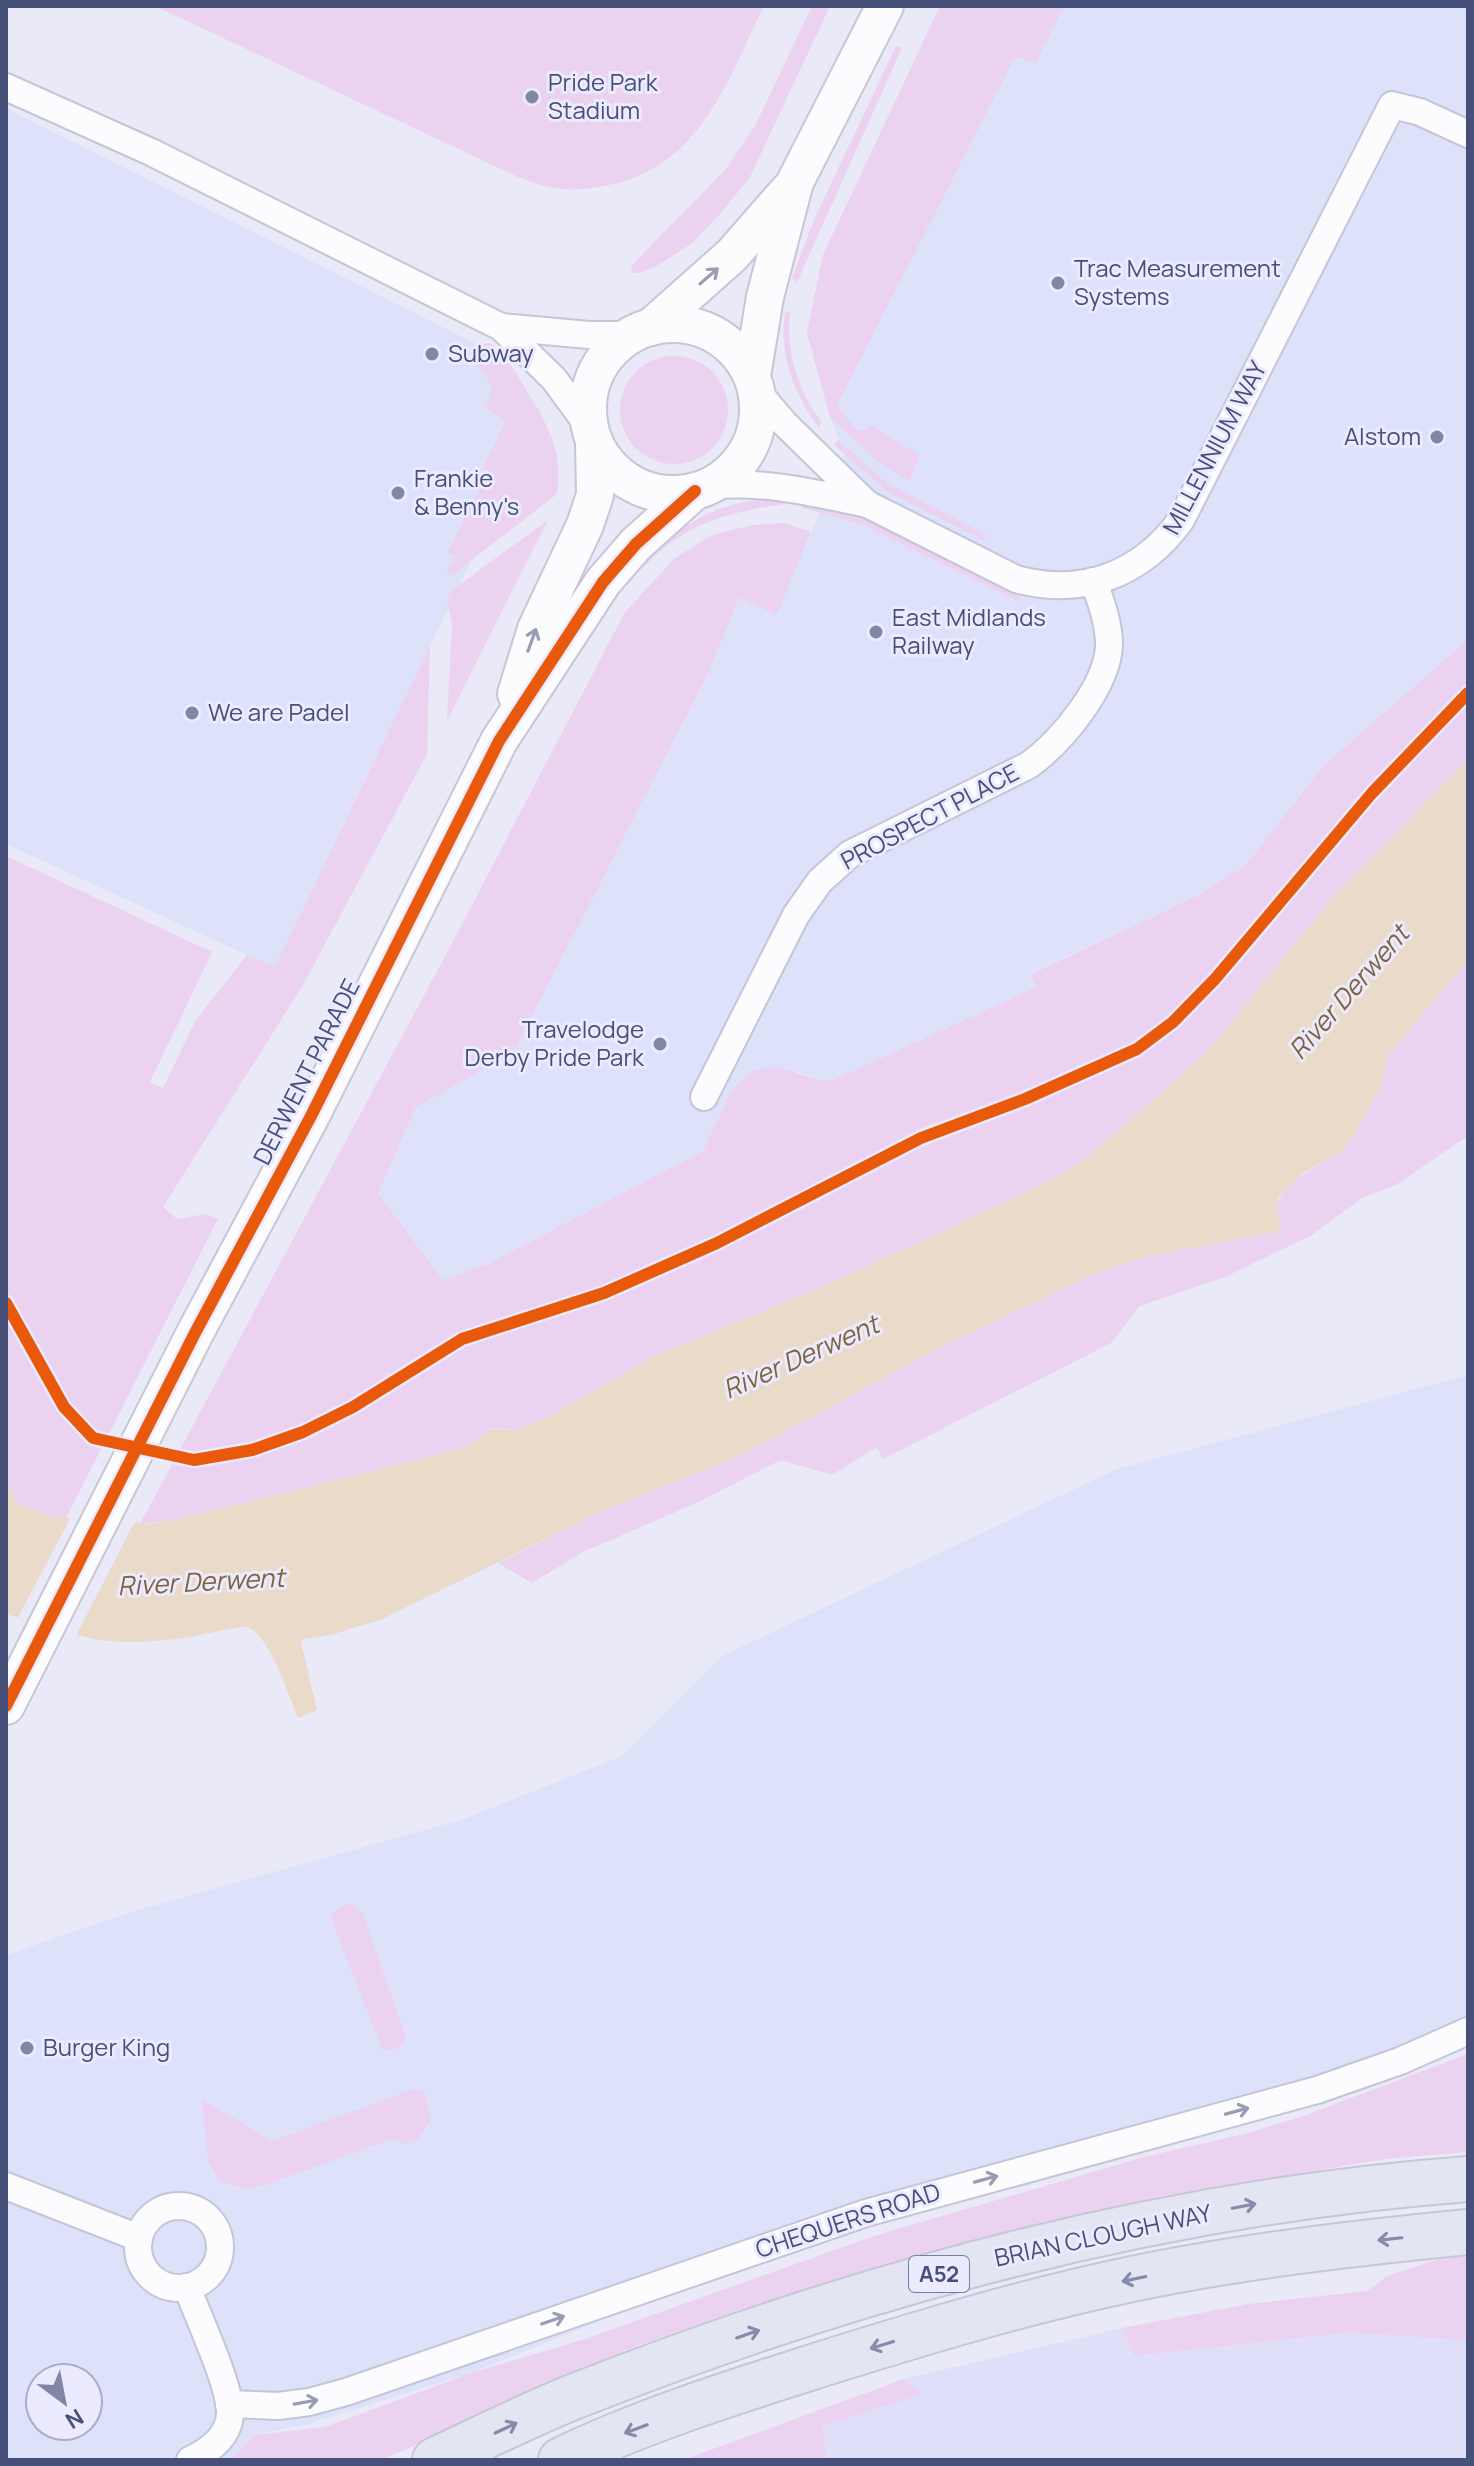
<svg xmlns="http://www.w3.org/2000/svg" width="1474" height="2466" viewBox="0 0 1474 2466" font-family="Manrope,sans-serif">
  <style>
    .residential { fill: #e0dffa }
    .commercial { fill: #dde2fa; fill-rule: evenodd }
    .green { fill: #ebd2f0 }
    .water { fill: #e9daca }
    .pier { fill: #eae9f8 }
    .lines { fill: none; stroke-linecap: round; stroke-linejoin: round }
    .street-casing { stroke: #c4c5d7; stroke-width: 30 }
    .secondary-casing { stroke: #c5c7d8; stroke-width: 40 }
    .highway-casing { stroke: #c5c7d7; stroke-width: 48 }
    .street { stroke: #fcfcfe; stroke-width: 26 }
    .secondary { stroke: #fcfcfe; stroke-width: 36 }
    .highway { stroke: #e3e6f2; stroke-width: 44 }
    .cycleway-casing { stroke: #eceaff; stroke-width: 17 }
    .cycleway { stroke: #e8590c; stroke-width: 12 }
    .oneway { stroke: #989db4 }
    .oneway2 { stroke: #858ca9 }
    .poi-dot { fill: #8086a5; stroke: #eceaff; stroke-width: 3 }
    .labels { text-anchor: middle; stroke-width: 6; stroke-linejoin: round; paint-order: stroke }
    .shield { fill: #eceaff; stroke: #787ea0; stroke-width: 2 }
    .shield-label { font-size: 22px; font-weight: bold; fill: #475078 }
    .poi-label { font-size: 24px; fill: #475078; stroke: #eceaff; text-anchor: start }
    .street-label { font-size: 24px; fill: #475078; stroke: #eceaff }
    .water-label { font-size: 26px; font-style: italic; fill: #7e643a; stroke: #eceaff }
  </style>
  <rect width="100%" height="100%" fill="#eae9f8"/>
  <path class="residential" d="M1122,2328l12,28 212,-23 122,7v120h-642l-5,-34 100,-32 -17,-15z"/>
  <g class="commercial">
    <path d="M940,6h528v630l-10,12 -135,118 -78,100 -48,30 -166,77 7,14 -205,93h-16l-19,-8 -67,19 -28,60 -213,112 -47,17 -65,-87 38,-86 97,-54 195,-379 31,-76 38,16 68,-161 -15,-36 -23,-84 16,-78z"/>
    <path d="M6,108l494,248 42,58 -267,554 -269,-124z"/>
    <path d="M1468,1375v668l-598,174 -153,57 -246,99 -166,52 -51,10 -23,25h-225v-505l128,-44 327,-91 161,-64 98,-99 397,-188zM40,2378h48v48h-48z"/>
  </g>
  <g class="green">
    <path d="M155,6h609c-37,75 -63,160 -155,179 -17,4 -38,6 -55,3 -12,-2 -25,-7 -36,-11z"/>
    <path d="M812,6h18l-80,171 -28,35 -31,32 -31,20 -20,9h-9l1,-8 93,-95 30,-44z"/>
    <path d="M940,6h124l-29,58 -20,-7 -178,348 21,26 8,-1 3,-6 51,31 -11,26 -31,-19 -48,-45 -23,-84 16,-78z"/>
    <path d="M896,46l6,2 -105,234 -5,-4 21,-56z"/>
    <path d="M790,312c-4,40 7,77 31,109l-2,7c-26,-36 -40,-71 -34,-116z"/>
    <path d="M490,343c17,14 27,30 38,50 21,35 35,58 29,101l-106,82 -5,-3 9,-17 -8,-3 39,-77 -5,-3 24,-51 -19,-14 6,-18 -8,-18 -12,-8 10,-20z"/>
    <circle cx="674" cy="410" r="54"/>
    <path d="M838,440l49,43 100,52 -3,5 -96,-48 -54,-47z"/>
    <path d="M787,497l-2,7c-87,12 -119,32 -174,100l-4,-2c11,-18 25,-31 41,-45 47,-43 75,-56 139,-60z"/>
    <path d="M806,502l50,12 27,11 137,69 -1,8 -156,-77 -60,-17z"/>
    <path d="M548,520l-101,201 5,-97 -5,-24 4,-9z"/>
    <path d="M784,523l27,9 -34,83 -38,-17 -31,76 -195,379 -97,54 -38,86 65,87 47,-17 213,-112 28,-60 21,-20 25,-5 40,14h16l204,-93 -6,-13 166,-78 48,-30 78,-100 135,-118 10,-12v123l-139,143 -119,147 -120,107 -42,26 -136,64 -109,49 -146,60 -105,60 -34,15 -27,-2 -23,19 -26,7 -270,67 -32,3 309,-575 176,-337 50,-54 37,-23 40,-10z"/>
    <path d="M430,646l-3,108 -124,231 -140,222 14,12 29,-5 12,5 -152,299 -12,-1 -39,-14 -3,-16 -6,-4v-627l206,96 -62,130 13,6 33,-68 51,-65 28,12z"/>
    <path d="M1468,961v175l-72,49 -32,12 -54,39 -85,41 -85,29 -29,37 -228,116 -6,-12 -45,28 -51,-15 -89,45 -109,47 -51,31 -34,-20 108,-54 134,-53 199,-108 157,-75 52,-17 128,-53 14,-20 51,-32 14,-17 26,-48 6,-30z"/>
    <path d="M351,1903l12,11 43,123 -3,8 -15,6 -6,-2 -51,-131 5,-8z"/>
    <path d="M1468,2054v98l-83,7 -229,38 -114,27 -174,47 -32,13 -94,25 -108,38 -252,113h-151l23,-25 71,-8 146,-54 114,-34 289,-103 270,-79 104,-24 55,-17z"/>
    <path d="M414,2089l10,2 7,29 -13,19 -13,5 -13,-5 -127,46 -21,4 -25,-8 -11,-20 -6,-62 70,42z"/>
    <path d="M1468,2256v84l-122,-7 -212,23 -12,-28 126,-24 119,-13 20,-15 58,-19z"/>
    <path d="M904,2379l18,15 -100,32 4,34h-143z"/>
  </g>
  <path class="water" d="M1468,759v202l-81,95 -6,30 -26,48 -14,17 -39,23 -23,22 -3,7 5,28 -133,25 -52,17 -157,75 -199,108 -134,53 -224,110 -48,15 -30,5 -3,3 16,68 -19,8c-10,-24 -27,-80 -50,-91 -5,-3 -59,12 -72,12 -27,3 -60,5 -86,-1 -29,-6 -56,-16 -84,-24v-131l6,4 3,16 39,14 98,7 101,-23 215,-54 23,-18 27,1 34,-15 104,-60 147,-60 109,-49 136,-64 42,-26 120,-107 119,-147z"/>
  <path class="pier" d="M72,1515l64,4 -61,119 -59,-17z"/>
  <g class="lines">
    <defs>
      <g id="street">
        <path d="M6,87l145,65 350,175 53,52 36,49"/>
        <path d="M501,327l88,8h43"/>
        <path d="M756,390l29,34 82,80 149,75c66,18 125,-4 165,-59l211,-415 28,7 48,22"/>
        <path d="M709,486c54,-6 106,7 158,18"/>
        <path d="M704,1097l92,-182 24,-34 30,-27 179,-89c32,-23 81,-81 80,-123 -1,-21 -8,-42 -16,-61"/>
        <path d="M6,2186l133,52"/>
        <circle cx="179" cy="2247" r="41"/>
        <path d="M187,2287c11,30 44,100 43,127 -1,23 -21,37 -40,46"/>
        <path d="M229,2404l49,2 31,-4 37,-10 520,-179 451,-123 83,-29 68,-30"/>
      </g>
      <g id="secondary">
        <circle cx="673" cy="409" r="85"/>
        <path d="M651,327l81,-72 56,-64"/>
        <path d="M752,376l13,-79 30,-115 90,-176"/>
        <path d="M516,694l20,-65 49,-104 10,-30 -1,-54"/>
        <path d="M6,1706l189,-373 116,-217 188,-375 104,-159 33,-38 59,-53"/>
      </g>
      <g id="highway">
        <path d="M435,2460c46,-21 91,-44 138,-63 286,-113 588,-195 895,-218"/>
        <path d="M561,2460c83,-40 173,-68 261,-96 102,-32 205,-63 310,-85 111,-23 223,-36 336,-47"/>
      </g>
    </defs>
    <use href="#street" class="street-casing"/>
    <use href="#secondary" class="secondary-casing"/>
    <use href="#highway" class="highway-casing"/>
    <use href="#street" class="street"/>
    <use href="#secondary" class="secondary"/>
    <use href="#highway" class="highway"/>
    <defs>
      <g id="cycleway">
        <path d="M6,1303l58,104 29,31 101,22 58,-10 51,-18 50,-25 109,-68 142,-46 113,-50 204,-105 104,-39 112,-50 36,-27 42,-43 157,-186 96,-100"/>
        <path d="M6,1706l189,-373 116,-217 188,-375 104,-159 33,-38 59,-53"/>
      </g>
    </defs>
    <use href="#cycleway" class="cycleway-casing"/>
    <use href="#cycleway" class="cycleway"/>
  </g>
  <defs><path id="oneway-shaft" d="M-6 0H5M1.5-3L5.5 0L1.5 3" fill="none" stroke-width="1.6" stroke-linecap="round" stroke-linejoin="round" transform="scale(2)"/></defs>
  <g class="oneway">
    <use href="#oneway-shaft" transform="translate(709 276) rotate(-41)"/>
    <use href="#oneway-shaft" transform="translate(532 640) rotate(-70)"/>
    <use href="#oneway-shaft" transform="translate(1237 2111) rotate(-15)"/>
    <use href="#oneway-shaft" transform="translate(986 2179) rotate(-15)"/>
    <use href="#oneway-shaft" transform="translate(553 2320) rotate(-19)"/>
    <use href="#oneway-shaft" transform="translate(306 2402) rotate(-10)"/>
  </g>
  <g class="oneway2">
    <use href="#oneway-shaft" transform="translate(1244 2206) rotate(-11)"/>
    <use href="#oneway-shaft" transform="translate(1390 2239) rotate(174)"/>
    <use href="#oneway-shaft" transform="translate(1134 2279) rotate(168)"/>
    <use href="#oneway-shaft" transform="translate(748 2334) rotate(-19)"/>
    <use href="#oneway-shaft" transform="translate(882 2345) rotate(163)"/>
    <use href="#oneway-shaft" transform="translate(506 2428) rotate(-25)"/>
    <use href="#oneway-shaft" transform="translate(636 2429) rotate(159)"/>
  </g>
  <g class="poi-dot">
    <circle cx="532" cy="97" r="8"/>
    <circle cx="1058" cy="283" r="8"/>
    <circle cx="432" cy="354" r="8"/>
    <circle cx="1437" cy="437" r="8"/>
    <circle cx="398" cy="493" r="8"/>
    <circle cx="876" cy="632" r="8"/>
    <circle cx="192" cy="713" r="8"/>
    <circle cx="660" cy="1044" r="8"/>
    <circle cx="27" cy="2048" r="8"/>
  </g>
  <g class="labels">
    <rect class="shield" x="909" y="2256" width="60" height="36" rx="6"/>
    <g class="shield-label">
      <text x="939" y="2282">A52</text>
    </g>
    <g class="poi-label">
      <text x="548" y="91">Pride Park<tspan x="548" dy="28">Stadium</tspan></text>
      <text x="1074" y="277">Trac Measurement<tspan x="1074" dy="28">Systems</tspan></text>
      <text x="448" y="362">Subway</text>
      <text x="1421" y="445" text-anchor="end">Alstom</text>
      <text x="414" y="487">Frankie<tspan x="414" dy="28">&amp; Benny's</tspan></text>
      <text x="892" y="626">East Midlands<tspan x="892" dy="28">Railway</tspan></text>
      <text x="208" y="721">We are Padel</text>
      <text x="644" y="1038" text-anchor="end">Travelodge<tspan x="644" dy="28">Derby Pride Park</tspan></text>
      <text x="43" y="2056">Burger King</text>
    </g>
    <g class="street-label">
      <text transform="translate(1215 448) rotate(-62)" y="8">MILLENNIUM WAY</text>
      <text transform="translate(930 817) rotate(-28)" y="8">PROSPECT PLACE</text>
      <text transform="translate(307 1072) rotate(-63)" y="8">DERWENT PARADE</text>
      <text transform="translate(848 2221) rotate(-18)" y="8">CHEQUERS ROAD</text>
      <text transform="translate(1103 2236) rotate(-12)" y="8">BRIAN CLOUGH WAY</text>
    </g>
    <g class="water-label">
      <text transform="translate(1349 992) rotate(-49)" y="9">River Derwent</text>
      <text transform="translate(801 1357) rotate(-24)" y="9">River Derwent</text>
      <text transform="translate(201 1582) rotate(-3)" y="9">River Derwent</text>
    </g>
  </g>
  <rect width="1474" height="2466" fill="none" stroke="#475078" stroke-width="16"/>
  <g transform="translate(64 2402) rotate(148)"><circle r="38" fill="#eceaff" stroke="#aaacc9" stroke-width="2"/>
  <path d="M0-6L14 30L0 20L-14 30Z" fill="#8086a5"/>
  <text y="-12" font-size="22" font-weight="bold" text-anchor="middle" fill="#475078">N</text>
  </g>
</svg>
